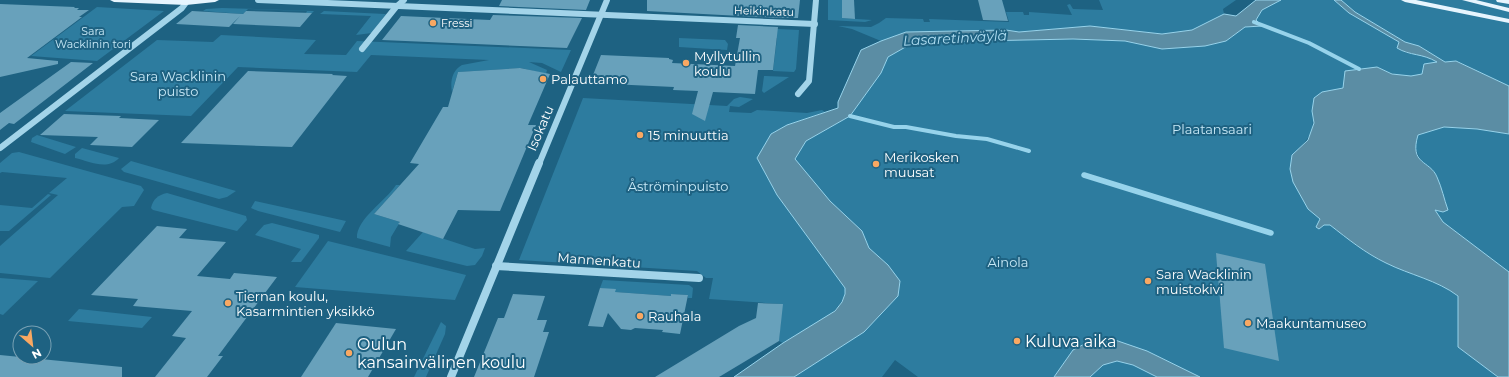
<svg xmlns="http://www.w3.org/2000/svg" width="1509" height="377" viewBox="0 0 1509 377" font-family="Montserrat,sans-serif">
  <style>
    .green { fill: #2d7c9f }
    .water { fill: #5b8da4; stroke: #97d3eb }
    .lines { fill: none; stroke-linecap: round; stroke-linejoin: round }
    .stream-far1 { stroke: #97d3eb; stroke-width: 4 }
    .stream { stroke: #97d3eb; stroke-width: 5.5 }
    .building { fill: #68a1bb }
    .minor-far1 { stroke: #a3d4e9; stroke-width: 6 }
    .minor { stroke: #a3d4e9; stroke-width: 8 }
    .major { fill: #e7f5fe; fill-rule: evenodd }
    .poi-dot { fill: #f9a862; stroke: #1e6282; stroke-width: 1.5 }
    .labels { text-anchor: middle; stroke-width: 4; stroke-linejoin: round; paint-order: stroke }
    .far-street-label { font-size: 11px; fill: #fff; stroke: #1e6282 }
    .far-poi-label { font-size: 11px; fill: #fff; stroke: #1e6282; text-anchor: start }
    .far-park-label { font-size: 11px; fill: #c8e9f7; stroke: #1e6282 }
    .poi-label { font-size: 13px; fill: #fff; stroke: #1e6282; text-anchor: start }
    .park-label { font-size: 13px; fill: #c8e9f7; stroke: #1e6282 }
    .street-label { font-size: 13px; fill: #fff; stroke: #1e6282 }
    .water-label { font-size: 14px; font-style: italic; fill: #afddf1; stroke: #1e6282 }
    .near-poi-label { font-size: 16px; fill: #fff; stroke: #1e6282; text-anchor: start }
  </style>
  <rect width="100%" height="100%" fill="#1e6282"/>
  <g class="green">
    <path d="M828,0h14v18l30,2 -7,2 -37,-2z"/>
    <path d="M1099,0h137l-13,9 1,5 -32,16 -30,4 -72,-8 -71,6 -13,-2 -100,2 -25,9 -29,-12 -14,-3 33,1 8,-4 7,-5 37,1 1,3h6l-1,-3 80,3 -3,-10h17l1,3h5v-3l43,3 -5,-10 3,-1 3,5 30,1z"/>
    <path d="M1281,0h53l15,13 51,29 -3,6 9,5 17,2 14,7c-4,4 -9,9 -15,12 -14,7 -32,-1 -45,-7l-34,21 -21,4 -10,19c4,22 -5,30 -20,44l28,64 -1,10 5,-4h6c18,14 35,29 56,38 24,12 51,17 72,33v51l40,30h-298l-53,-26 -74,-1 -19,27h-136l-23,-17 -13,17h-88l70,-45 34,-36 2,-15 -12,-16 -19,-17 -7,-17 -32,-30 -34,-39 -1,-3 11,-18 44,-25 31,-43 7,-16 21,-12 23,-3 141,-3 52,2 37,8 43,-3 21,-5 19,-14 16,-1 -5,-6 6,-10z"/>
    <path d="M1341,0h168v86l-52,-25 -12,1 -26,-16 -14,-4 -50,-30z"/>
    <path d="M97,7l67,4 -67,50 -66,-5z"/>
    <path d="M222,8l92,3 -2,2h-6l1,-2 -59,-2 -5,5 -40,-3 3,-2z"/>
    <path d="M324,11l61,3h1l-14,19 -16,2 15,-19 -51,-2z"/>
    <path d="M738,27l61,3 -3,39 -2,3 -21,-1 4,-33 -23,-1z"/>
    <path d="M221,35l95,5 -12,14 42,1 11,-14 214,9 -10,22 -19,-9 -13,-1 18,8 -1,4 -25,-6 -63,4 -6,20c-2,-10 0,-22 10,-27l27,-5 -118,-5 -14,17 -119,-5 -47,49 -126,-5 92,-71 56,2z"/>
    <path d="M679,38l46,2 3,4 -1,6 -48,-3z"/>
    <path d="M764,76h2l23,1 -25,16 -2,-2z"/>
    <path d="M740,97l13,2 -14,8 -9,-1 -1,6 22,1 6,-3 50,3 15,-3 3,2 -38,13 -16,9 -14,24 20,37 68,93c2,25 -43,44 -62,55l-4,-2 3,-37 -73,-5 4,-21h-7l-9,-7 -178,-11 64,-162 144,8 7,-7z"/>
    <path d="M1444,127l33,2 32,5v138l-66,-50 -8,-12 8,2 5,-2 -11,-34 -16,-15 -6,-14 3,-12z"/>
    <path d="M37,135l39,12 -11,7 -34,-12 1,-4z"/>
    <path d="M82,148l37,10c-12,13 -30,3 -44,0v-4z"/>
    <path d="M19,152l122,34 3,4 -10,16 -12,1 -72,71 -50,-5v-27l58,-51 -9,-2 18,-15 -65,-6 -2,1v-10l12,-10z"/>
    <path d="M131,161l105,30 -9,6 -8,2 -95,-27 -3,-3z"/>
    <path d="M396,185h4l-26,29 26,8 -9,15 -1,10 -33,-9c-1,-19 29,-37 39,-53z"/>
    <path d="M167,193l79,23 1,4 -10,11 -84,-21 -2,-2c2,-9 7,-13 16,-15z"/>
    <path d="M48,194l3,1 -42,36h-9v-26l32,3z"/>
    <path d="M255,201l91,20 -6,11 -82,-21 -7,-3z"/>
    <path d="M272,223l47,12v3l-18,24h-10l10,-13 -46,-14 9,-10z"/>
    <path d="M423,232l52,17 10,-1 -3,8 -7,9 -8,1 -61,-15z"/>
    <path d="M328,241l138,34 -11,25 -160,-13z"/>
    <path d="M0,278l38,3 -35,34 -3,-1z"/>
    <path d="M603,280l86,5 4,3 -1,10h-4v-3l-16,-1 -1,2 -56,-4 -15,-4z"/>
    <path d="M79,309l73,8 -10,11 -74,-7z"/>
    <path d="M441,322l5,4 -1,8 -19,43h-12z"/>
    <path d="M1117,361l16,4 24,12h-67l13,-12z"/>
  </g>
  <g class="water">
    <path d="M1256,0h25l-19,10 -6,10 6,6 -17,1 -19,14 -21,5 -43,3 -37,-8 -52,-2 -141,3 -23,3 -21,12 -7,16 -31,43 -44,25 -11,18 35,42 32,30 7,17 19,17 12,16 -2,15 -34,36 -70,45h-60l49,-34 52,-32 7,-9 3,-8v-6l-68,-93 -20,-37 14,-24 16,-9 51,-17v-6l23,-52 20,-9 25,-9 100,-2 13,2 71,-6 72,8 30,-4 32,-16 12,2z"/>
    <path d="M1334,0h7l14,12 50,30 14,4 26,16 11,-1 53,25v48l-32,-5 -33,-2 -26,8c-9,30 12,25 19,42 5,11 7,22 11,33l-5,2 -8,-2 8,12 66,50v105h-11l-40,-30v-51c-21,-16 -48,-21 -72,-33 -21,-10 -38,-24 -56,-38h-6l-5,4 -3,-2 4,-8 -12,-10 -15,-27 -3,-13 2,-14 16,-15 6,-17 -2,-12 2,-13 8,-6 21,-4 2,-17 32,-4 15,7 19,2 11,-2 2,-10 13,-2c-15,-9 -27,-6 -40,-14l2,-6 -50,-29z"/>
    <path d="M1092,340h23l32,11 53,26h-43l-24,-12 -16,-4 -14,4 -13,12h-36l19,-27z"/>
  </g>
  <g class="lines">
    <g class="stream-far1">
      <path d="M1254,22l55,21 50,26"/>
      <path d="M850,116l44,11h12l50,9 31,3 42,12"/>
    </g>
    <path class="stream" d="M1084,175l187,58"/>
  </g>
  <g class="building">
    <path d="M502,0h88l-4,10 -87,-4z"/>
    <path d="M647,0h153l-2,18h-18l-133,-7z"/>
    <path d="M842,0h12l1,19 -13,-1z"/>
    <path d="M978,0h24l6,21 -25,-1z"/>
    <path d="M0,4l75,3 -1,1h5l-2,2h12l-10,7h3l-55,41 31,3v3l-58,13z"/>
    <path d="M192,11l51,3 3,-3 66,2 -12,14 -67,-3 7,-8 -11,11 -53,-3z"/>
    <path d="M493,15l89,3 -15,30 -185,-8 19,-24 89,4z"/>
    <path d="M738,25l40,2 -5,43h-15l-3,24 -42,-2 -8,29 -13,-7 6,-23 -25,-1 1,-3 -64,-3 1,-3 -20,-1 10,-25 68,3v1l4,1 -1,3 63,3 5,-28h-4z"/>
    <path d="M71,62l22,1 -79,61 -5,-1 -9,7v-17z"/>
    <path d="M520,68l30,6 -22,51h8l-36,86 -42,-1 -15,29 -45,-15 2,-2 -26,-8 45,-50 -9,-1 33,-56h5l10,-35z"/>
    <path d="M248,71l85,3 -1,1 15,1 -55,71 -111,-4z"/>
    <path d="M64,114l57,2 -2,2 40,2 -27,27 -42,-2 8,-8 -58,-2z"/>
    <path d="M157,226l30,3 -8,9 47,4 -29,34 33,3 4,-6 43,4 -59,79h5l-16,21h-52l31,-39 -14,-2 20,-25 -59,-5 5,-7 -47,-4z"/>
    <path d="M1216,253l49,11 14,97 -55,-13z"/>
    <path d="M600,288l16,1 -1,3 56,4v-2l17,1 -8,39 -18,-2 1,-2 -28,-2 -4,2 -10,-1 -13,-16 -5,14 -15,-1z"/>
    <path d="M513,294l32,2 -8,24h10l-4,12h6l-15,45h-60l24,-59h6z"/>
    <path d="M758,303l25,1 -4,37 -60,36h-64l84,-51 17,-8z"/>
    <path d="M336,323l60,6 -28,48h-67z"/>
    <path d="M0,355l122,12v10h-122z"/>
  </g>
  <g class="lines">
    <g class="minor-far1">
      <path d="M258,0l557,24"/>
      <path d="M362,49l34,-42 8,-7"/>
      <path d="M798,94l11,-13 7,-81"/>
      <path d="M0,148l182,-140 6,-8"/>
      <path d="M539,164l68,-164"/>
    </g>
    <g class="minor">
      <path d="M496,266l203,12"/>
      <path d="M451,377l88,-214"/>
    </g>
    <g class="major">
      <path d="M110,0h109l-4,2 -29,3 -72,-3z"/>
      <path d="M1401,0h15l93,19v4l-104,-21z"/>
      <path d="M1462,0h14l33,8v4z"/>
      <path d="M1496,0h13v4l-12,-2z"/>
    </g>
  </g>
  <g class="poi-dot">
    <circle cx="433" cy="23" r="4"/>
    <circle cx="686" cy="63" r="4"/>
    <circle cx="543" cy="79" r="4"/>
    <circle cx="640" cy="135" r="4"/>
    <circle cx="876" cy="164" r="4"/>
    <circle cx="1148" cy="281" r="4"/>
    <circle cx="228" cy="303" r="4"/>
    <circle cx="640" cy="316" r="4"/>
    <circle cx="1248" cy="323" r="4"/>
    <circle cx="1017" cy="341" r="4"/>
    <circle cx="349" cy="353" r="4"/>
  </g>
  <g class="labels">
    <g class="far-street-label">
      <text transform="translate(764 11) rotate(2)" y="4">Heikinkatu</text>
    </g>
    <g class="far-poi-label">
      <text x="441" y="27">Fressi</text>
    </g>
    <g class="far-park-label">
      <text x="93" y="35">Sara<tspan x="93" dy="13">Wacklinin tori</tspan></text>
    </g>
    <g class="poi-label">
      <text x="694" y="61">Myllytullin<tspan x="694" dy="15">koulu</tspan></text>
      <text x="551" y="84">Palauttamo</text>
      <text x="648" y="140">15 minuuttia</text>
      <text x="884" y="162">Merikosken<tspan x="884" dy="15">muusat</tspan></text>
      <text x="1156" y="279">Sara Wacklinin<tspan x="1156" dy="15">muistokivi</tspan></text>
      <text x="236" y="301">Tiernan koulu,<tspan x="236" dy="15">Kasarmintien yksikkö</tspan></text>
      <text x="648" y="321">Rauhala</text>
      <text x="1256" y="328">Maakuntamuseo</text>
    </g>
    <g class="park-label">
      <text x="178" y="81">Sara Wacklinin<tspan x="178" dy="15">puisto</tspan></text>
      <text x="1212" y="134">Plaatansaari</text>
      <text x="678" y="191">Åströminpuisto</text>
      <text x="1008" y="267">Ainola</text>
    </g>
    <g class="street-label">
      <text transform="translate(540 128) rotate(-67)" y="5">Isokatu</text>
      <text transform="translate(599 260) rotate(4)" y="5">Mannenkatu</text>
    </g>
    <g class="water-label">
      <text transform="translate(955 38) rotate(-3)" y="5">Lasaretinväylä</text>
    </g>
    <g class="near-poi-label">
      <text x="1025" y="347">Kuluva aika</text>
      <text x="357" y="350">Oulun<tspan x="357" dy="18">kansainvälinen koulu</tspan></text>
    </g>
  </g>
  <g transform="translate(32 345) rotate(152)"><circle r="19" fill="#1e6282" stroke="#78a1b4"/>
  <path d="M0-3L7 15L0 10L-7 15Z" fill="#f9a862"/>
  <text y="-6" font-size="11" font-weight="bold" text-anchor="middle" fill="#ffffff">N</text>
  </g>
</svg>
